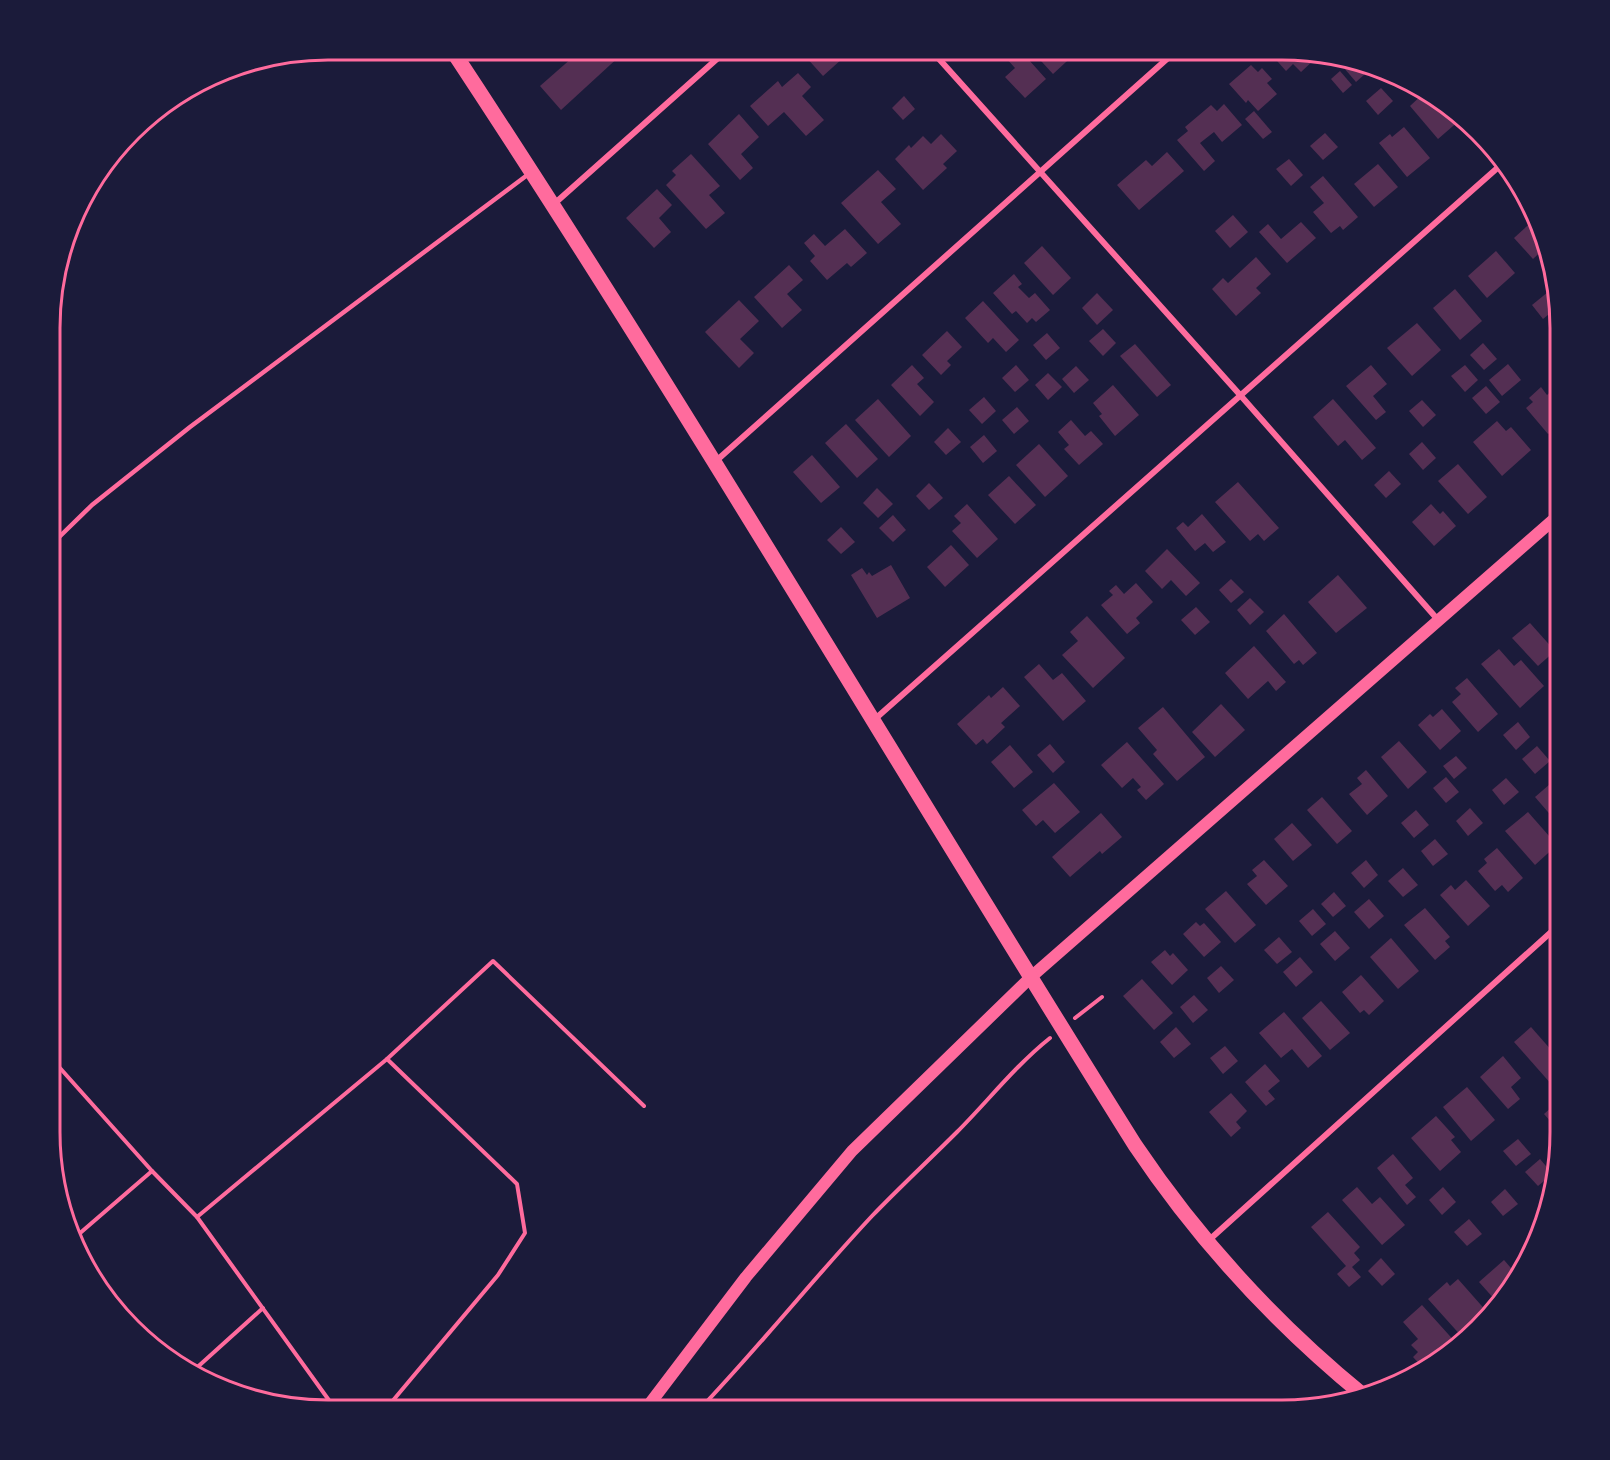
<svg xmlns="http://www.w3.org/2000/svg" width="1610" height="1460" viewBox="0 0 1610 1460" font-family="'Work Sans',sans-serif">
  <style>
    .building { fill: #542f53 }
    .lines { fill: none; stroke-linecap: round; stroke-linejoin: round }
    .path { stroke: #ff6b9d; stroke-width: 4 }
    .service { stroke: #ff6b9d; stroke-width: 4.5 }
    .minor { stroke: #ff6b9d; stroke-width: 6 }
    .secondary { stroke: #ff6b9d; stroke-width: 12 }
    .primary { stroke: #ff6b9d; stroke-width: 15 }
    .rim { fill: none; stroke: #ff6b9d; stroke-width: 3 }
  </style>
  <rect width="100%" height="100%" fill="#1b1b3a"/>
  <g class="building">
    <path d="M581,50h37l4,4 -61,56 -21,-24z"/>
    <path d="M812,50h40l-29,26 -18,-20z"/>
    <path d="M1013,50h7l26,29 -21,19 -20,-21 10,-9 -10,-11z"/>
    <path d="M1031,50h46l1,1 -25,23z"/>
    <path d="M1273,50h28l10,3 5,5 -15,14 -8,-8 -7,7 -16,-18z"/>
    <path d="M1350,63l7,2 8,9 -9,8 -12,-14z"/>
    <path d="M1251,65l7,7 4,-4 10,11 -5,4 10,11 -19,17 -10,-11 -2,3 -17,-19z"/>
    <path d="M1340,71l12,14 -9,8 -12,-14z"/>
    <path d="M798,73l13,14 -9,9 22,24 -18,16 -22,-24 -16,14 -18,-20 28,-25 4,6z"/>
    <path d="M1381,88l12,13 -15,14 -12,-14z"/>
    <path d="M1424,93l36,27 -22,19 -28,-33z"/>
    <path d="M904,96l11,13 -12,11 -11,-12z"/>
    <path d="M1224,104l18,21 -20,17 -8,-10 -14,11 15,18 -11,10 -27,-31 11,-9 -3,-4 26,-22 6,6z"/>
    <path d="M1254,111l18,21 -9,7 -18,-20z"/>
    <path d="M739,114l20,23 -18,17 12,14 -13,12 -32,-36z"/>
    <path d="M1404,127l26,31 -23,19 -28,-34 11,-9 2,3z"/>
    <path d="M1325,133l13,14 -15,13 -13,-14z"/>
    <path d="M941,134l16,17 -14,13 4,4 -24,22 -28,-31 14,-14 2,3 12,-12 8,8z"/>
    <path d="M1167,152l17,19 -45,39 -22,-25 29,-25 6,6z"/>
    <path d="M691,154l29,32 -11,9 16,18 -19,16 -40,-44 10,-10 -4,-4z"/>
    <path d="M1289,159l14,16 -12,11 -15,-17z"/>
    <path d="M1378,164l20,23 -24,20 -20,-23z"/>
    <path d="M878,170l18,19 -15,13 20,22 -23,20 -37,-41z"/>
    <path d="M1323,176l35,41 -15,13 -3,-4 -9,7 -18,-21 11,-9 -14,-16z"/>
    <path d="M657,189l15,16 -13,13 12,14 -17,16 -28,-30z"/>
    <path d="M1233,215l15,17 -18,16 -15,-17z"/>
    <path d="M1537,217l8,31 -12,11 -19,-21z"/>
    <path d="M1301,222l15,16 -29,25 -28,-31 9,-8 13,15z"/>
    <path d="M845,229l22,24 -16,14 -4,-4 -20,17 -17,-19 5,-5 -11,-13 10,-9 11,12z"/>
    <path d="M1042,246l29,32 -18,17 -29,-32z"/>
    <path d="M1496,251l19,22 -28,25 -19,-22z"/>
    <path d="M1256,257l15,17 -15,14 5,5 -25,23 -24,-27 11,-11 5,5z"/>
    <path d="M789,265l14,15 -16,14 15,16 -20,18 -28,-31z"/>
    <path d="M1014,274l8,10 -4,3 11,11 6,-5 15,17 -14,12 -4,-4 -5,5 -11,-12 -4,3 -19,-21z"/>
    <path d="M1455,289l27,32 -22,19 -27,-32z"/>
    <path d="M1548,292l11,14 -16,13 -11,-14z"/>
    <path d="M1097,293l16,17 -16,15 -15,-17z"/>
    <path d="M739,300l20,21 -19,18 14,14 -15,15 -34,-36z"/>
    <path d="M983,301l36,39 -13,12 -13,-14 -5,5 -23,-25z"/>
    <path d="M1417,323l24,27 -29,26 -25,-28z"/>
    <path d="M1103,329l13,14 -13,13 -14,-15z"/>
    <path d="M947,331l15,16 -15,14 4,4 -10,10 -19,-20z"/>
    <path d="M1047,333l13,15 -14,12 -13,-15z"/>
    <path d="M1483,343l14,16 -13,11 -14,-15z"/>
    <path d="M1135,344l36,41 -14,12 -37,-41z"/>
    <path d="M1508,364l13,16 -19,16 -13,-16z"/>
    <path d="M912,365l12,13 -7,6 17,18 -14,14 -29,-31z"/>
    <path d="M1016,365l13,15 -14,12 -13,-14z"/>
    <path d="M1371,365l16,19 -14,12 13,16 -10,8 -30,-34z"/>
    <path d="M1465,365l13,15 -13,12 -14,-16z"/>
    <path d="M1076,366l13,14 -15,13 -12,-14z"/>
    <path d="M1048,373l14,14 -14,13 -13,-15z"/>
    <path d="M1560,384v40l-12,10 -22,-26 7,-6 -4,-4 12,-11 6,8z"/>
    <path d="M1113,385l26,30 -24,21 -16,-20 3,-2 -9,-11z"/>
    <path d="M1486,386l14,16 -14,12 -14,-16z"/>
    <path d="M984,397l12,14 -14,13 -13,-14z"/>
    <path d="M878,399l33,37 -22,21 -34,-37z"/>
    <path d="M1333,399l43,49 -14,12 -17,-20 -7,6 -25,-29z"/>
    <path d="M1422,400l14,15 -13,12 -14,-16z"/>
    <path d="M1017,407l12,14 -15,13 -12,-14z"/>
    <path d="M1071,420l14,16 6,-5 12,13 -24,21 -15,-16 5,-4 -11,-13z"/>
    <path d="M1497,421l9,10 5,-4 20,23 -29,26 -29,-34z"/>
    <path d="M846,424l32,35 -21,19 -32,-35z"/>
    <path d="M948,428l13,14 -15,13 -12,-13z"/>
    <path d="M984,435l13,16 -14,12 -13,-16z"/>
    <path d="M1422,442l14,16 -13,12 -14,-16z"/>
    <path d="M1039,444l29,32 -23,21 -29,-32z"/>
    <path d="M812,455l28,32 -19,16 -28,-31z"/>
    <path d="M1458,464l29,33 -19,17 -30,-33z"/>
    <path d="M1389,471l12,13 -15,14 -12,-13z"/>
    <path d="M1009,476l27,29 -21,19 -27,-29z"/>
    <path d="M1238,482l41,46 -15,13 -6,-7 -8,7 -35,-39z"/>
    <path d="M929,483l14,15 -14,12 -13,-14z"/>
    <path d="M877,488l16,16 -15,14 -15,-15z"/>
    <path d="M967,504l31,35 -21,19 -25,-27 9,-8 -7,-7z"/>
    <path d="M1431,504l9,10 3,-3 13,15 -22,20 -22,-24z"/>
    <path d="M1202,514l24,28 -13,10 -8,-9 -10,8 -19,-23 7,-6 5,5z"/>
    <path d="M893,515l13,15 -13,12 -14,-14z"/>
    <path d="M841,527l14,15 -14,12 -14,-14z"/>
    <path d="M951,545l18,20 -24,22 -18,-20z"/>
    <path d="M1167,549l33,34 -14,13 -15,-16 -9,9 -17,-18z"/>
    <path d="M891,565l19,33 -33,20 -26,-43 11,-7 5,7 2,-3 3,4z"/>
    <path d="M1338,575l29,33 -31,25 -28,-31z"/>
    <path d="M1231,579l13,13 -13,11 -12,-13z"/>
    <path d="M1136,583l17,19 -17,16 4,5 -13,11 -26,-29 12,-10 -4,-4 7,-6 8,9z"/>
    <path d="M1250,598l14,14 -14,13 -13,-15z"/>
    <path d="M1196,607l14,15 -15,13 -14,-15z"/>
    <path d="M1284,614l33,39 -14,12 -4,-5 -5,4 -28,-33z"/>
    <path d="M1087,616l38,42 -32,30 -31,-33 16,-14 -8,-9z"/>
    <path d="M1530,623l25,28 -17,15 -26,-28z"/>
    <path d="M1254,646l32,36 -10,9 -8,-10 -20,18 -23,-26z"/>
    <path d="M1499,649l15,17 7,-6 23,26 -24,22 -39,-44z"/>
    <path d="M1039,664l14,16 9,-7 24,28 -23,20 -39,-44z"/>
    <path d="M1467,678l31,36 -20,18 -26,-30 9,-8 -6,-6z"/>
    <path d="M1003,687l17,19 -19,17 4,4 -18,17 -4,-5 -7,6 -19,-21 32,-29 2,3z"/>
    <path d="M1221,704l24,26 -30,27 -23,-25z"/>
    <path d="M1163,707l42,50 -28,24 -24,-27 4,-4 -19,-22z"/>
    <path d="M1442,709l19,22 -21,19 -22,-25 12,-11 3,3z"/>
    <path d="M1518,722l12,15 -14,13 -13,-15z"/>
    <path d="M1399,741l28,31 -19,17 -27,-32z"/>
    <path d="M1127,742l37,42 -18,16 -9,-10 4,-3 -8,-9 -11,10 -21,-23z"/>
    <path d="M1050,744l15,18 -12,11 -16,-18z"/>
    <path d="M1010,745l23,27 -19,16 -23,-26z"/>
    <path d="M1537,746l13,15 -15,13 -13,-15z"/>
    <path d="M1456,756l11,12 -13,11 -11,-13z"/>
    <path d="M1366,770l22,26 -21,19 -18,-21 13,-10 -5,-6z"/>
    <path d="M1446,777l13,15 -13,11 -13,-15z"/>
    <path d="M1506,778l13,14 -15,13 -12,-15z"/>
    <path d="M1557,778l3,3v45l-25,-29z"/>
    <path d="M1054,783l26,29 -25,21 -12,-13 -7,6 -14,-16z"/>
    <path d="M1322,797l30,34 -15,13 -30,-34z"/>
    <path d="M1470,808l13,15 -15,13 -12,-15z"/>
    <path d="M1416,810l13,15 -15,13 -13,-15z"/>
    <path d="M1528,812l29,33 -22,20 -30,-34z"/>
    <path d="M1101,813l21,24 -20,17 -2,-3 -30,26 -18,-20z"/>
    <path d="M1292,823l20,22 -19,16 -19,-22z"/>
    <path d="M1435,839l13,15 -15,12 -12,-15z"/>
    <path d="M1497,848l26,30 -15,14 -6,-7 -7,6 -17,-20 9,-8 -3,-4z"/>
    <path d="M1264,860l24,26 -22,19 -19,-21 10,-8 -5,-6z"/>
    <path d="M1366,860l12,15 -14,13 -13,-15z"/>
    <path d="M1403,868l15,17 -15,12 -15,-16z"/>
    <path d="M1466,880l24,26 -22,20 -28,-31 11,-10 4,5z"/>
    <path d="M1226,891l30,34 -21,18 -30,-34z"/>
    <path d="M1334,892l12,14 -13,11 -12,-13z"/>
    <path d="M1369,899l15,17 -15,13 -15,-17z"/>
    <path d="M1425,908l25,29 -5,4 5,6 -15,13 -31,-35z"/>
    <path d="M1313,909l13,15 -14,12 -13,-15z"/>
    <path d="M1196,922l4,4 4,-3 17,19 -17,15 -21,-23z"/>
    <path d="M1335,931l15,17 -15,13 -15,-17z"/>
    <path d="M1279,937l13,15 -15,12 -13,-14z"/>
    <path d="M1391,938l28,33 -21,18 -28,-32z"/>
    <path d="M1165,950l5,6 3,-3 15,17 -16,15 -21,-23z"/>
    <path d="M1300,957l13,15 -17,15 -13,-15z"/>
    <path d="M1221,966l13,14 -15,13 -12,-15z"/>
    <path d="M1361,975l23,26 -15,14 -5,-5 -4,3 -18,-21z"/>
    <path d="M1142,979l31,34 -19,17 -31,-34z"/>
    <path d="M1194,995l14,15 -15,13 -13,-16z"/>
    <path d="M1321,1001l29,32 -20,17 -28,-32z"/>
    <path d="M1284,1012l38,44 -14,12 -16,-19 -11,9 -22,-25z"/>
    <path d="M1176,1027l15,17 -17,14 -14,-16z"/>
    <path d="M1531,1027l29,33v18l-8,7 -38,-43z"/>
    <path d="M1225,1046l13,15 -15,13 -13,-16z"/>
    <path d="M1503,1056l18,22 -10,9 9,12 -12,10 -28,-32z"/>
    <path d="M1265,1064l15,17 -12,10 7,8 -9,7 -21,-24z"/>
    <path d="M1467,1087l28,33 -24,21 -28,-34z"/>
    <path d="M1231,1093l16,18 -11,11 5,6 -10,9 -22,-25z"/>
    <path d="M1554,1105l6,8v15l-2,2 -14,-16z"/>
    <path d="M1436,1116l19,21 -4,3 10,12 -21,19 -29,-33z"/>
    <path d="M1518,1139l13,15 -15,12 -13,-15z"/>
    <path d="M1393,1154l20,24 -8,7 11,12 -9,8 -30,-37z"/>
    <path d="M1540,1159l11,13 -1,4 -12,10 -13,-14z"/>
    <path d="M1357,1187l15,17 8,-7 25,28 -23,20 -40,-45z"/>
    <path d="M1443,1187l13,15 -14,13 -13,-15z"/>
    <path d="M1505,1189l13,15 -15,12 -12,-14z"/>
    <path d="M1328,1212l32,35 -6,6 6,7 -8,7 9,10 -12,10 -12,-13 9,-8 -35,-39z"/>
    <path d="M1469,1219l13,15 -15,12 -13,-14z"/>
    <path d="M1535,1243l-3,12 -8,10 -6,-7z"/>
    <path d="M1381,1258l14,16 -13,12 -14,-15z"/>
    <path d="M1504,1260l13,15 -21,26 -17,-19z"/>
    <path d="M1458,1279l30,34 -11,13 -14,12 -35,-39 19,-17 3,4z"/>
    <path d="M1422,1305l35,39 -34,24 -10,-11 5,-5 -7,-7 7,-6 -15,-17z"/>
  </g>
  <g class="lines">
    <g class="path">
      <path d="M1075,1018l27,-21"/>
      <path d="M51,1058l101,113 45,46 139,193"/>
      <path d="M197,1217l190,-158 106,-98 151,145"/>
      <path d="M72,1240l80,-69"/>
      <path d="M192,1372l71,-64"/>
      <path d="M385,1410l113,-135 27,-42 -8,-49 -130,-125"/>
      <path d="M699,1410c60,-63 114,-131 173,-194 28,-29 57,-56 85,-84 31,-31 58,-66 93,-94"/>
    </g>
    <path class="service" d="M53,543l39,-38 98,-78 340,-254"/>
    <g class="minor">
      <path d="M931,50l310,346 198,225"/>
      <path d="M554,204l173,-154"/>
      <path d="M716,461l461,-411"/>
      <path d="M875,719l628,-556"/>
      <path d="M1208,1241l352,-317"/>
    </g>
    <path class="secondary" d="M645,1410l101,-133 106,-126 179,-174 529,-463"/>
    <path class="primary" d="M452,50c237,359 454,730 683,1095 63,94 140,178 228,250"/>
  </g>
  <path d="M0 0H1610V1460H0ZM328 60H1282A268 268 0 0 1 1550 328V1132A268 268 0 0 1 1282 1400H328A268 268 0 0 1 60 1132V328A268 268 0 0 1 328 60Z" fill="#1b1b3a" fill-rule="evenodd"/>
  <path class="rim" d="M328 60H1282A268 268 0 0 1 1550 328V1132A268 268 0 0 1 1282 1400H328A268 268 0 0 1 60 1132V328A268 268 0 0 1 328 60Z"/>
</svg>
